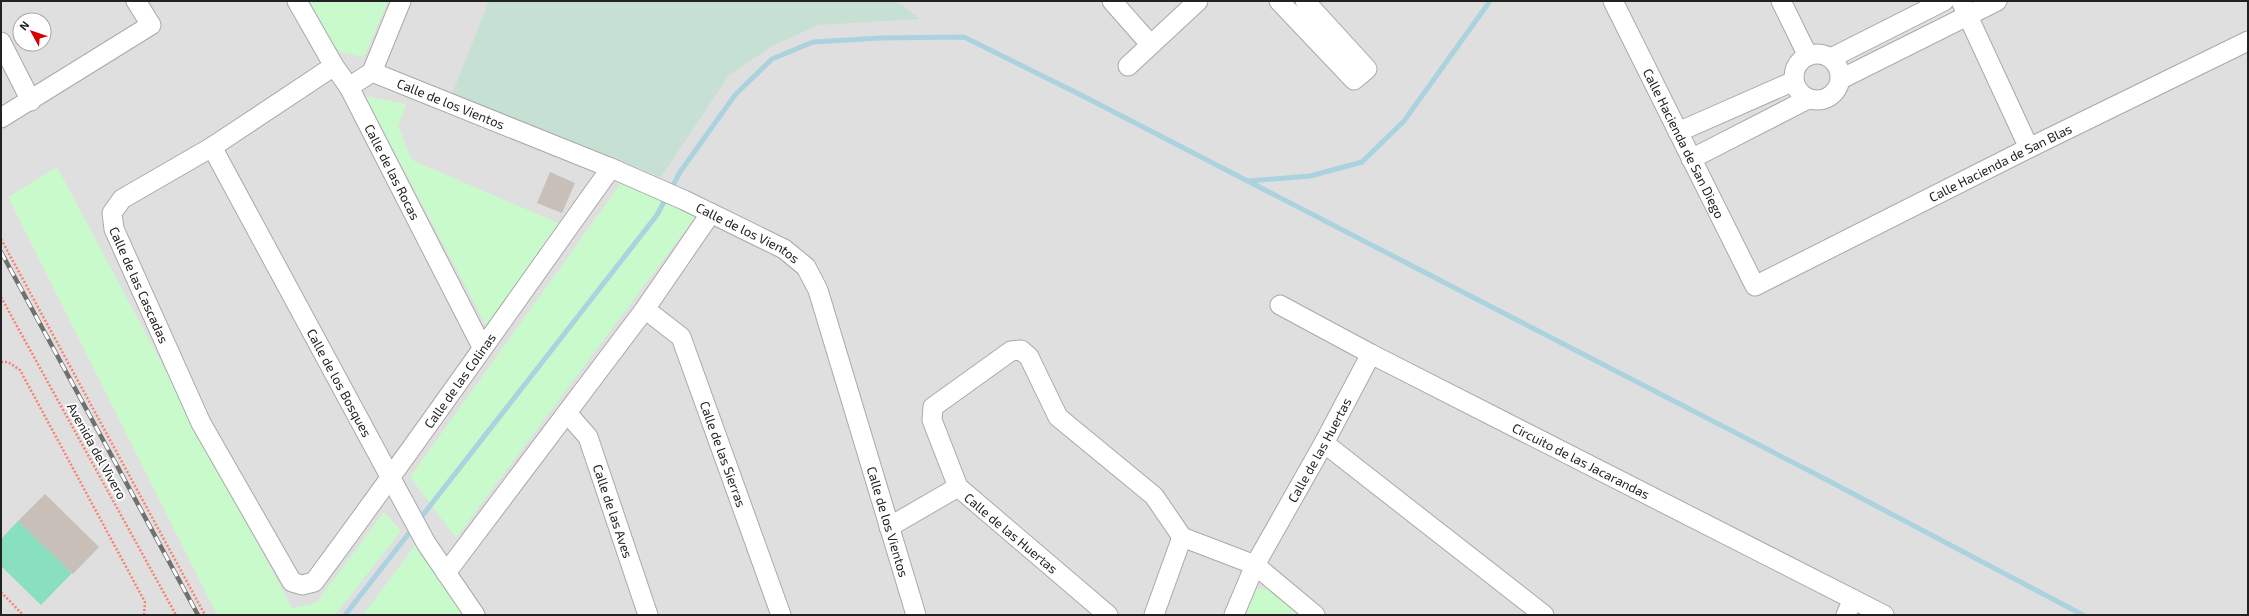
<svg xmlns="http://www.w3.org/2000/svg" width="2249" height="616" viewBox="0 0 2249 616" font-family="'Exo 2',sans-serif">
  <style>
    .residential { fill: #e0dfdf; fill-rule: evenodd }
    .wetland { fill: #c6e0d4 }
    .park { fill: #c8facc }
    .pitch { fill: #88e0be }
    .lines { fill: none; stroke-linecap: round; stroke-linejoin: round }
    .stream { stroke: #aad3df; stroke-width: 5 }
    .building { fill: #c7bfb8 }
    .minor-casing { stroke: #a9a9a9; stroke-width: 21 }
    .path { stroke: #fa8072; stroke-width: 2.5; stroke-dasharray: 2 2; stroke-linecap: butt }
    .minor { stroke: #fff; stroke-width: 19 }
    .rail-casing { stroke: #707070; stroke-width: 4.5 }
    .rail { stroke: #fff; stroke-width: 3; stroke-dasharray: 9; stroke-linecap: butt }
    .labels { text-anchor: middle; stroke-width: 4; stroke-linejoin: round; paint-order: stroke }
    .street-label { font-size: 13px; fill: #222; stroke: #fff }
  </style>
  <rect width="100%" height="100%" fill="#f2efe9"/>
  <path class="residential" d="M1,1h2247v614h-2247zM20,20h24v24h-24z"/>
  <path class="wetland" d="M489,1h408l23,18 -101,6 -47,21 -43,29 -68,102 -209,-83z"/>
  <g class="park">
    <path d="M306,1h82l-24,56 -23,-5 -10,-9z"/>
    <path d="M365,96l41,8 -8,22 14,34 151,65 -75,104z"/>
    <path d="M57,167l235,441 24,-5 68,-91 17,19 -66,84h-118l-209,-418z"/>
    <path d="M621,183l75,33 -240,322 -46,-61z"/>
    <path d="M416,544l49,71h-102z"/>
    <path d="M1255,588l22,3 27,24h-59z"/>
  </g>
  <path class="pitch" d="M18,521l54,52 -31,32 -40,-39v-27z"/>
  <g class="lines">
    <g class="stream">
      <path d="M1249,181l61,-5 52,-14 42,-41 86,-120"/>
      <path d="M671,189l9,-17 55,-77 37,-36 41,-17 68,-4 83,-1 117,58 746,385 256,135"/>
      <path d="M419,520l238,-305 10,-19"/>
      <path d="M345,615l68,-87"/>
    </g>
  </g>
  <g class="building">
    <path d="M550,172l25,11 -13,30 -25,-10z"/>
    <path d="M45,494l54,53 -26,27 -55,-53z"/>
  </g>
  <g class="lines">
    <defs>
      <g id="minor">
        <path id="s1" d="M297,1l37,65 15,21 133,260"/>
        <path d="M1112,1l38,43"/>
        <path d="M1279,1l75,79 13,-11 -62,-68"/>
        <path id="s2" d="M1613,1l142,285 274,-138 219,-107"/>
        <path d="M1781,1l27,55"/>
        <path d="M1961,1l68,147"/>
        <path d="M1,42l30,59"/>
        <circle cx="1817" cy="77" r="23"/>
        <path d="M1831,58l113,-57"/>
        <path id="s3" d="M334,66l-122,81 -90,52 -10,14 2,16 87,194 91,159 10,3 12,-3c101,-136 198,-276 297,-414"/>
        <path d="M1128,66l70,-65"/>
        <path id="s4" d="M372,72l239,96 73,32 100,49 22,18 12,23 98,325"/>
        <path d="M1841,79l156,-78"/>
        <path d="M349,87l23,-15 29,-71"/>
        <path d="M1,118l150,-93 -15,-24"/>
        <path d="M1678,132l116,-51"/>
        <path id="s5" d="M212,147l195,361 19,35 49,72"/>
        <path d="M1691,159l117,-60"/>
        <path id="s6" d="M1280,305l91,49 513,261"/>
        <path id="s7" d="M645,309l36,28 100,278"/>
        <path id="s8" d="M567,413l21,24 60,178"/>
        <path d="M1324,443l220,172"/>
        <path d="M889,527l69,-40"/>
        <path d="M446,573l199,-264 66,-96"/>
        <path d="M1108,615l-150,-128 -26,-67 1,-13 78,-56 10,-1 8,7 29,60 96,79 28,41 73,28 60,50"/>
        <path d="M1154,615l28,-78"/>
        <path id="s9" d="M1234,615l21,-50 69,-122 47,-89"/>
        <path d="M1846,615l7,-16"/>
      </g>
    </defs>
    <use href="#minor" class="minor-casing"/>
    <g class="path">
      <path d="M1,239l204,376"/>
      <path d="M1,297l175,318"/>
      <path d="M1,362h7l12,8 125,232 -1,13"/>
      <path d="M1,592l22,23"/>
    </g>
    <use href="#minor" class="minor"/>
    <defs>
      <path id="rail" d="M1,252l197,363"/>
    </defs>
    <use href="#rail" class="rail-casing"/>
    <use href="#rail" class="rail"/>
  </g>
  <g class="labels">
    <g class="street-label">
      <text dy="5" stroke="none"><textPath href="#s4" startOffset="85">Calle de los Vientos</textPath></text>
      <text dy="5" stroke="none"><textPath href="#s2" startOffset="159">Calle Hacienda de San Diego</textPath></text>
      <text dy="5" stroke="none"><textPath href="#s2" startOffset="593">Calle Hacienda de San Blas</textPath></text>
      <text dy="5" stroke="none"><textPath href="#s1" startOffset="196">Calle de las Rocas</textPath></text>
      <text dy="5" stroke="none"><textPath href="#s4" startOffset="409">Calle de los Vientos</textPath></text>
      <text dy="5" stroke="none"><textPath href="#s3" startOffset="345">Calle de las Cascadas</textPath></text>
      <text dy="5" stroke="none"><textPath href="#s3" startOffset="951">Calle de las Colinas</textPath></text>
      <text dy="5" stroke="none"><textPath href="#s5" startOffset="268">Calle de los Bosques</textPath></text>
      <text dy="5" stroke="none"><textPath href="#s9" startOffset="186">Calle de las Huertas</textPath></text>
      <text transform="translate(97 451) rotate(61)" y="5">Avenida del Vivero</text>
      <text dy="5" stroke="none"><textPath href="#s7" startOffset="170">Calle de las Sierras</textPath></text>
      <text dy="5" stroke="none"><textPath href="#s6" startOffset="339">Circuito de las Jacarandas</textPath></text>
      <text dy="5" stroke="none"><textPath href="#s8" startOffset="110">Calle de las Aves</textPath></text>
      <text dy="5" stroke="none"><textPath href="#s4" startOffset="745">Calle de los Vientos</textPath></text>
      <text transform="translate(1011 533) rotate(40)" y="5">Calle de las Huertas</text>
    </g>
  </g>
  <rect width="2249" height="616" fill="none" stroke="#222222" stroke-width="4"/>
  <g transform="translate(32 32) rotate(310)"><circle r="19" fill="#ffffff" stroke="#a7a7a7"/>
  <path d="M0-3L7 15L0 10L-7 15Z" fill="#d40000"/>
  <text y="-6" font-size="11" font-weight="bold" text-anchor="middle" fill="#222222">N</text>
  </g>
</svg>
